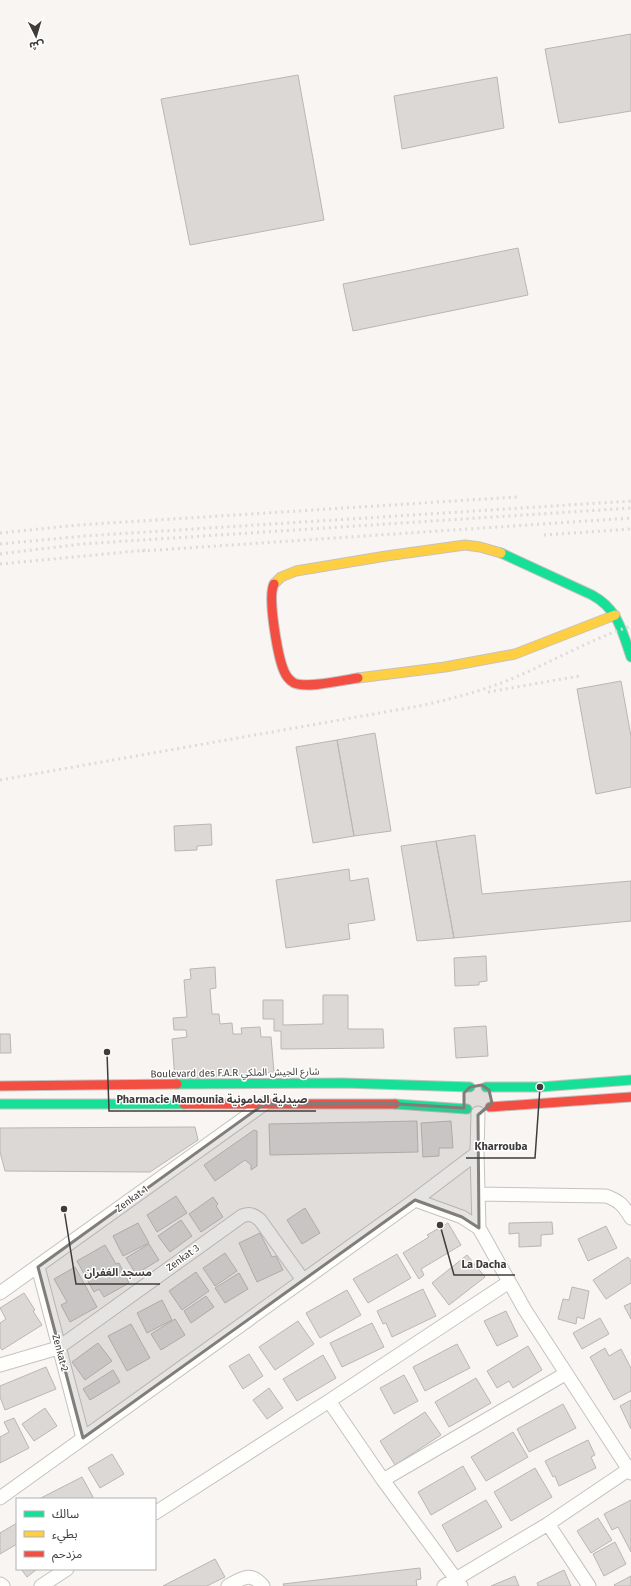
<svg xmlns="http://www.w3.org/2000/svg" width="631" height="1586" font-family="'Fira Sans','Noto Sans Arabic',sans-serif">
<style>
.building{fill:#dbd8d6;stroke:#b9b6b4}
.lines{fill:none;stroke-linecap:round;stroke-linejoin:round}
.street-casing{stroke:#c5c2c0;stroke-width:15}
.fast-casing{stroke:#c5c2c0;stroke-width:11}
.slow-casing{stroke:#c5c2c0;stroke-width:11}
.jam-casing{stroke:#c5c2c0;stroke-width:11}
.street{stroke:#fefefd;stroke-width:13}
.fast{stroke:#16e098;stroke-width:9}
.slow{stroke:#ffcf43;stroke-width:9}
.jam{stroke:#f24e42;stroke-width:9}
.rail{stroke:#dcdcda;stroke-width:3;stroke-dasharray:2 4;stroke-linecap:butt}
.marked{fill:#807d7b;fill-opacity:0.2;stroke:#807d7b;stroke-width:3;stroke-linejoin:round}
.labels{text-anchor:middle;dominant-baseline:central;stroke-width:3;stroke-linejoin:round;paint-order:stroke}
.street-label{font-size:10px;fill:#3f3c3b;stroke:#fff}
.leader{fill:none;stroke:#3f3c3b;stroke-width:1.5}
.callout-dot{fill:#3f3c3b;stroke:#fff;stroke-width:1.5}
.callout-label{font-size:11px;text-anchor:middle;font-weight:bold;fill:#3f3c3b;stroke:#fff;stroke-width:3;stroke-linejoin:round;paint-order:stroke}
</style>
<rect width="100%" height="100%" fill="#f8f5f2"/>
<!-- building -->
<path class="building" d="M631,34V111L559,123L545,49Z
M298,75L324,220L190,245L161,99Z
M497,77L504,128L402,149L394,96Z
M518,248L528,295L353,331L343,284Z
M621,681L631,736V787L596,794L577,689Z
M375,733L391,831L354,836L337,740Z
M337,740L354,836L313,843L296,747Z
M211,824L212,845L197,846V850L175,851L174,826Z
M475,835L482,894L631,881V921L454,938L436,841Z
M436,841L454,938L417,941L401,846Z
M349,869L350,881L368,878L375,920L348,924L350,939L286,948L276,880Z
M486,956L487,981L479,982V985L455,986L454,958Z
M215,967L216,988L210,989L212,1014H219L220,1024L232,1023L233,1034H242L241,1028L260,1027L261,1037H271L274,1072L175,1080L172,1039L187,1037L186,1030H174L173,1018L187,1017L184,980L191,979L190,969Z
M323,995H348V1029H383L384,1048L281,1049V1031H274V1019H263V1000H283V1025L323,1024Z
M486,1026L488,1056L456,1058L454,1028Z
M0,1034H10L11,1053H0Z
M417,1121L418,1152L270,1155L269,1124Z
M451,1121L453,1148H439V1156L423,1157L421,1123Z
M195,1127L198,1140L150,1172L5,1171L0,1152V1128Z
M254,1130L257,1131V1166L251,1170V1165L245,1160L215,1181L204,1165Z
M176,1196L187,1213L157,1232L147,1215Z
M213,1197L218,1204L216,1206L223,1217L201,1232L189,1214Z
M305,1208L320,1233L302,1244L287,1220Z
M181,1220L192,1236L170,1252L158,1236Z
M552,1222L553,1234L541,1235V1246L519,1247V1233L509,1234V1223Z
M138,1223L149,1243L123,1256L113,1236Z
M448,1223L461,1245L421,1269L424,1275L419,1279L403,1253L429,1237L427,1235Z
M606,1226L617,1248L588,1261L578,1239Z
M260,1233L272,1257L276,1256L283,1270L257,1282L239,1243Z
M149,1244L159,1260L136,1274L126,1258Z
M105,1245L116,1264L119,1263L129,1283L104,1297L99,1289L94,1292L77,1261Z
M225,1253L237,1271L215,1286L203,1268Z
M397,1254L411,1278L368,1303L353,1279Z
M467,1255L485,1277L449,1305L432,1283Z
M628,1257L631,1261V1283L606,1299L593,1280Z
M75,1267L97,1307L70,1322L61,1305L67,1302L54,1279Z
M196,1272L209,1291L182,1310L169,1291Z
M239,1273L248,1289L225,1303L215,1288Z
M572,1287L589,1291L584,1319L577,1317L576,1324L558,1319L563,1299L569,1300Z
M423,1289L436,1316L392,1337L386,1323L383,1324L377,1311Z
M347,1290L361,1315L320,1338L306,1313Z
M24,1293L35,1310L33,1311L42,1325L2,1350L0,1347V1323L6,1319L0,1308Z
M206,1296L214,1307L191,1323L184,1311Z
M162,1300L172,1320L147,1333L137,1313Z
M631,1303V1319L624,1306Z
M506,1311L518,1336L497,1346L484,1321Z
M600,1318L609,1334L582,1349L573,1333Z
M175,1319L185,1335L161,1350L151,1334Z
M298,1321L314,1344L275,1370L259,1347Z
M372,1323L384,1347L342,1367L330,1343Z
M131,1324L150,1358L127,1371L108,1336Z
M98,1343L112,1361L85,1380L72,1362Z
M457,1344L470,1368L425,1391L413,1367Z
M528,1346L542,1370L513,1388L509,1381L497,1388L487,1371Z
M605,1348L609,1356L621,1349L631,1368V1391L614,1400L590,1357Z
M249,1354L263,1376L243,1389L229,1366Z
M323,1355L336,1378L297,1401L283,1379Z
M46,1367L56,1389L5,1410L0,1397V1386Z
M113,1370L120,1382L90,1400L83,1389Z
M404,1375L418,1401L394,1414L380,1388Z
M476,1378L491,1403L449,1427L435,1402Z
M269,1388L283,1408L267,1419L253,1400Z
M631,1400V1429L620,1406Z
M563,1404L576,1428L529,1452L517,1429Z
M45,1408L57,1426L34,1441L22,1424Z
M425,1412L441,1435L395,1465L380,1441Z
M14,1418L29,1448L0,1463V1437L9,1432L4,1422Z
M513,1432L528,1457L486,1481L471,1457Z
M588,1440L595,1455L591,1457L596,1468L559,1486L555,1476L553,1477L545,1461Z
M112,1454L124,1474L100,1488L88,1468Z
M463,1466L476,1489L431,1515L418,1492Z
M535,1468L552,1497L511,1521L494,1492Z
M82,1477L93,1497L90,1499H39Z
M486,1500L502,1527L457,1552L442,1525Z
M631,1500V1552L618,1527L612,1530L604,1514Z
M598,1518L612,1540L591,1553L577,1531Z
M17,1523V1544L0,1554V1533Z
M615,1542L626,1564L604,1576L593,1554Z
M215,1559L225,1577L207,1586H163Z
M420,1568L421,1579L416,1580L417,1586H284L283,1584Z
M21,1569H37L27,1577Z
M564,1570L571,1586H538L537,1583Z
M515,1576L519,1586H491Z
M631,1576V1586H615L614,1585Z"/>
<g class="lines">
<!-- street casing -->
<g class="street-casing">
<path id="street" d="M478,1113L477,1153L479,1228L525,1310L631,1473
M478,1194L606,1196C620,1201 624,1206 631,1218
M415,1200L462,1217L479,1228
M38,1267L83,1438
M0,1293L264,1104
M0,1365L58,1348L242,1216C250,1213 254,1215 260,1220L303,1280
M329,1401L383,1480L461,1586
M383,1480L565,1374
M0,1498L415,1200L477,1153
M155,1513L329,1401L509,1282
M548,1524L589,1586
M0,1584L3,1586
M41,1586L67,1569
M228,1586C242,1578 251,1571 263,1586
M444,1586L548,1524L631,1468"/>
</g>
<!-- fast casing -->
<g class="fast-casing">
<path id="fast" d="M501,553L592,595C618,609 622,631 631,657
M177,1084L343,1083L470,1087
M486,1087H540L631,1080
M0,1104H184
M395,1104L467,1109"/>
</g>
<!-- slow casing -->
<g class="slow-casing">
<path id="slow" d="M274,584L281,577L296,571L386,556L465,545L480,547L501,553
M358,678L445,667L515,654L615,615"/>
</g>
<!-- jam casing -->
<g class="jam-casing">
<path id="jam" d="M274,584C267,597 278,657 284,671C286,676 289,680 294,683C307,689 343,680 358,678
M0,1086L177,1084
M184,1104H395
M490,1107L631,1097"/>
</g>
<!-- street -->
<use href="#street" class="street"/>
<!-- fast -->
<use href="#fast" class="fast"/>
<!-- slow -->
<use href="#slow" class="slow"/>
<!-- jam -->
<use href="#jam" class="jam"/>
<!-- rail -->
<path class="rail" d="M0,533L78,525L517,497
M544,535L631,529
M0,544L84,536L631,501
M142,551L631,518
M0,554L81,544L631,508
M0,564L147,550
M488,692L579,676
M0,780L419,706C447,700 474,693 501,683C545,666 586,641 631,626"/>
</g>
<!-- marked area -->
<path class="marked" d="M482,1085L489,1090L492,1103L478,1115L479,1228L462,1217L415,1200L83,1438L38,1267L264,1104L382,1103L464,1108V1093L470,1087Z"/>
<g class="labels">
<!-- street labels -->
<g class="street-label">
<text transform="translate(235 1073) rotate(-1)">Boulevard des F.A.R شارع الجيش الملكي</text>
<text transform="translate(132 1199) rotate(-36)">Zenkat 1</text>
<text transform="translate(183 1258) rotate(-36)">Zenkat 3</text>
<text transform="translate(60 1353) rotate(75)">Zenkat 2</text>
</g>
</g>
<!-- callouts -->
<path class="leader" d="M107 1052L109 1111H316M540 1087L535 1158H466M440 1225L454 1275H515M64 1209L76 1284H160"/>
<g class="callout-dot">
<circle cx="107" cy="1052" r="4"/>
<circle cx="540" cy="1087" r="4"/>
<circle cx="440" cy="1225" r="4"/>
<circle cx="64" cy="1209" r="4"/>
</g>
<g class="callout-label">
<text x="212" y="1103">Pharmacie Mamounia صيدلية المامونية</text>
<text x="501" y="1150">Kharrouba</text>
<text x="484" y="1268">La Dacha</text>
<text x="118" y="1276">مسجد الغفران</text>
</g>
<!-- legend -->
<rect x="16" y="1498" width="140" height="72" fill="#ffffff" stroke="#b2b1b1"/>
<rect x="24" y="1511" width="20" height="6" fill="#16e098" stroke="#b2b1b1"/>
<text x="52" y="1518" font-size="12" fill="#3f3c3b">سالك</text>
<rect x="24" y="1531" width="20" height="6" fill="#ffcf43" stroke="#b2b1b1"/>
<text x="52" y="1538" font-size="12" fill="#3f3c3b">بطيء</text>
<rect x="24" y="1551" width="20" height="6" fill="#f24e42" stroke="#b2b1b1"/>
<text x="52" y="1558" font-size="12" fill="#3f3c3b">مزدحم</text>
<!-- north arrow -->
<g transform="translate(36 36) rotate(175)" stroke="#ffffff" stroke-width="3" paint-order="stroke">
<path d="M0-3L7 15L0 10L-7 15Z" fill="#3f3c3b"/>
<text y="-6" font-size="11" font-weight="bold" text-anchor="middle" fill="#3f3c3b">ش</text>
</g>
</svg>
